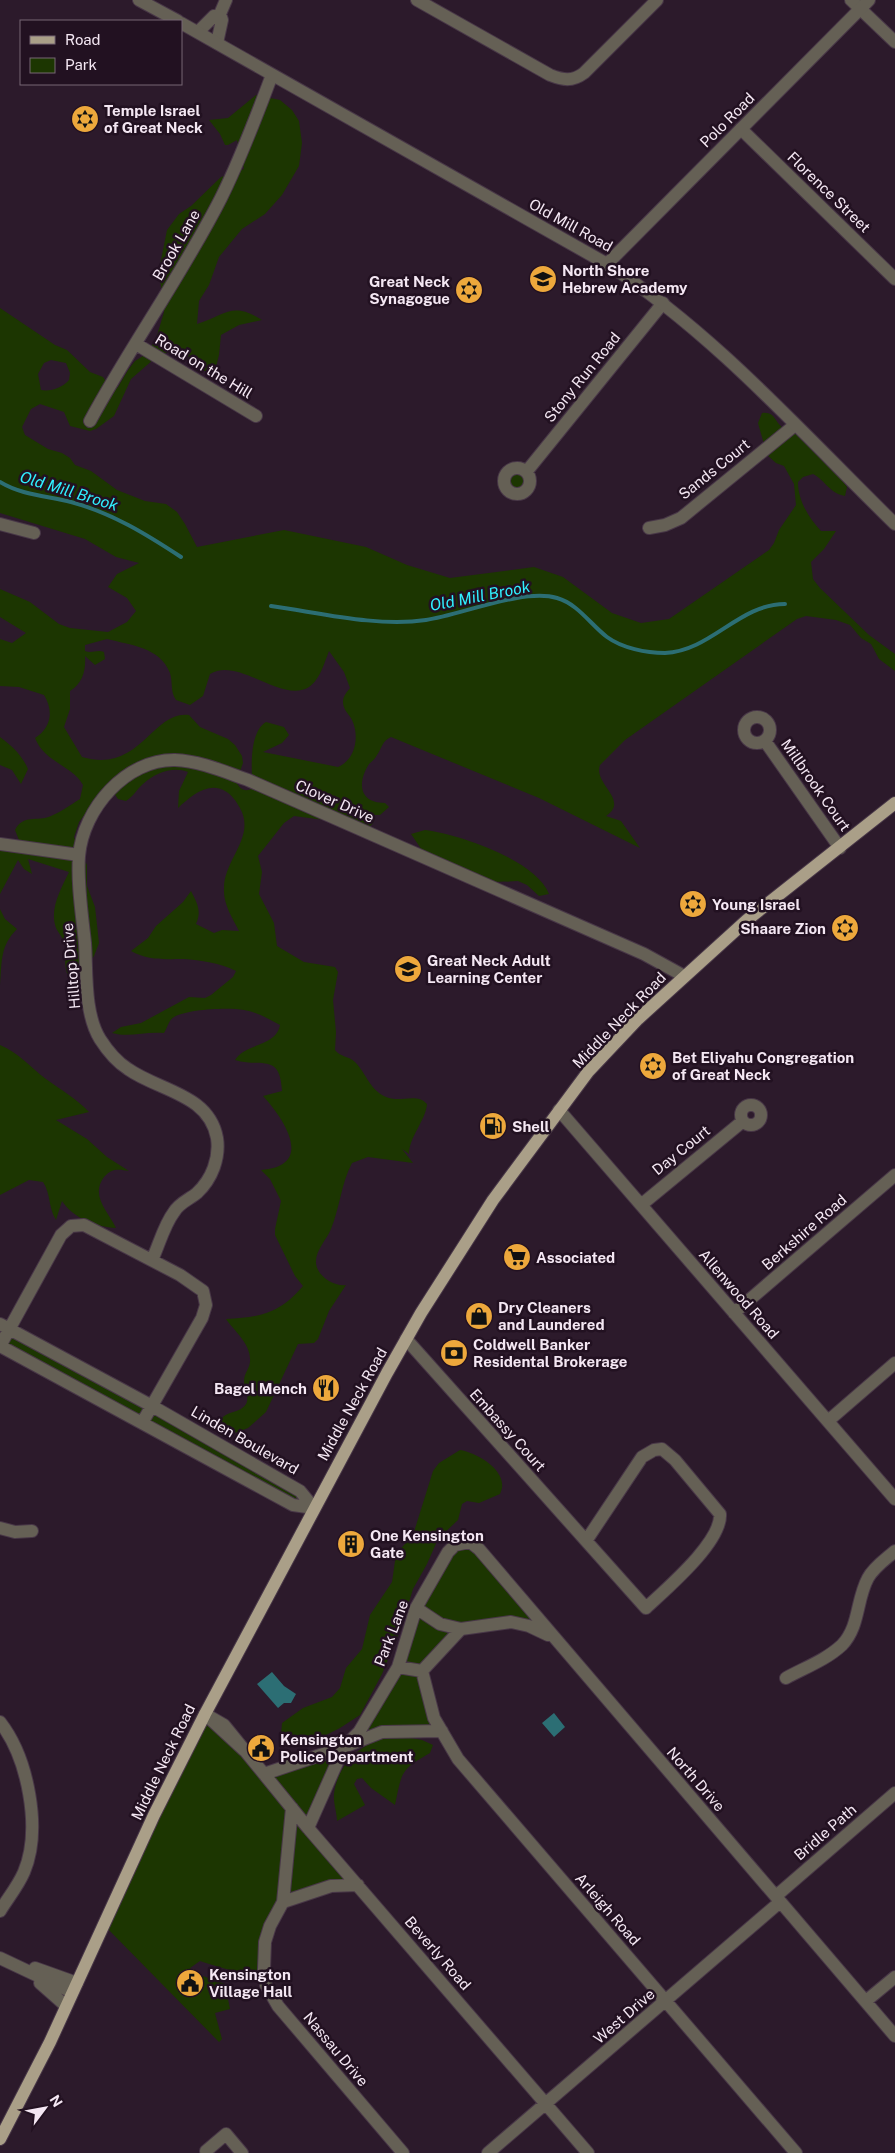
<svg xmlns="http://www.w3.org/2000/svg" width="895" height="2153" font-family="'Public Sans',sans-serif">
<style>
.green{fill:#1c3601;fill-rule:evenodd}
.water{fill:#2c6e74}
.lines{fill:none;stroke-linecap:round;stroke-linejoin:round}
.stream{stroke:#2c6e74;stroke-width:4}
.minor-casing{stroke:#483747;stroke-width:14}
.tertiary-casing{stroke:#483747;stroke-width:14}
.primary-casing{stroke:#483747;stroke-width:14}
.minor{stroke:#656055;stroke-width:12}
.tertiary{stroke:#656055;stroke-width:12}
.primary{stroke:#aa9f88;stroke-width:12}
.labels{text-anchor:middle;dominant-baseline:central;stroke-width:5;stroke-linejoin:round;paint-order:stroke}
.poi-label{font-size:15px;font-weight:bold;fill:#f4e7f3;stroke:#221121;text-anchor:start}
.street-label{font-size:15px;fill:#f4e7f3;stroke:#221121}
.water-label{font-size:16px;font-style:italic;fill:#30f0ff;stroke:#221121}
</style>
<rect width="100%" height="100%" fill="#2c1a2b"/>
<!-- green -->
<path class="green" d="M256,95L280,100L292,110L299,121L302,143L299,166L282,195L265,214L242,229L219,257L209,285L199,301L197,324C226,315 232,301 262,320L239,325L221,335L219,355L216,367L207,371H197L185,352L176,348L154,359L131,379L114,416L96,429L90,431L70,426L64,412L40,404L31,409L22,427L25,435L48,449L62,453L70,458L75,465L91,471L117,490L145,501L166,504L177,512L185,524L197,547L284,530L366,547L407,565L450,578L534,567L563,577L612,613L641,623L669,619L769,550L774,543L779,530L796,505L794,484L784,466L776,463L767,455L758,423L762,413C775,411 774,421 782,427C787,431 794,432 799,436C816,450 835,469 847,487L845,496C829,493 826,481 813,474L803,477L798,482C798,501 809,518 821,531H836L824,549L811,562L813,579L820,588L869,635L895,654V671L879,659L871,644L861,638L850,625L836,620L806,616L797,619L625,740L600,765C593,784 630,800 606,816L621,821L640,848L539,798L391,737C382,741 382,748 377,755C375,759 372,761 369,764C357,783 359,803 385,803L389,807L380,815H375C375,827 365,829 356,834L332,821L294,816L284,823L258,856L262,872L259,894L274,923L277,946L304,962L335,967L338,972L333,1000L336,1032L335,1050C340,1057 349,1056 355,1062C367,1074 370,1092 389,1098C402,1102 417,1093 427,1104C426,1120 409,1137 409,1154L402,1149L413,1163L368,1157L352,1163C341,1184 340,1207 331,1229C327,1239 316,1250 316,1261C315,1275 334,1287 346,1285L329,1311L318,1339L314,1343L298,1344L266,1412L248,1428L224,1437L218,1432C217,1408 239,1416 246,1404C250,1397 244,1388 244,1381C244,1373 251,1367 250,1359C250,1343 234,1331 226,1319C261,1317 279,1314 303,1286L295,1276L275,1235V1229L281,1201L270,1179L261,1170C315,1166 285,1120 263,1096L282,1091C280,1052 261,1068 235,1060C245,1043 276,1047 280,1025C269,1019 257,1012 244,1010C229,1007 187,1009 174,1017C168,1021 168,1027 164,1033C145,1031 130,1038 112,1033L121,1027L141,1023L189,997L205,998L211,995L233,977L236,971C221,963 200,960 184,959C163,959 150,961 131,951L148,938L156,926L183,902L191,891C197,903 202,911 196,924L214,933L222,930L239,931C232,917 223,904 224,888C224,859 256,837 240,808C236,801 232,795 225,791C208,781 190,797 178,808L179,791L188,772C173,766 155,773 143,784C136,790 134,796 126,801L118,799L114,793L101,794L79,822L74,837L87,865V886L95,907L99,943L94,956L82,973L70,979C63,968 66,959 65,945C64,939 59,934 56,928C49,909 61,889 69,872L28,859L32,874L24,869L18,860L0,894V849L13,853L23,850L15,830C23,814 37,822 51,816C61,812 70,805 80,799L83,785C72,765 45,763 35,738C51,728 54,711 44,695L19,687L0,686V639L12,643L26,633L0,617V589L30,602L59,624L70,628L108,632L127,622L136,611L127,598L108,587L117,574L139,563L116,557L85,539L0,513V308L55,345L67,350L90,372L103,377L107,383L109,394L118,387L128,370L135,361L146,354L156,339L164,312L159,270L167,230L179,214L191,206L221,177L244,169L237,140L228,145H225L220,134L209,120L228,118ZM51,360L66,363L70,373L69,380C63,387 51,392 41,390L38,374L44,363ZM107,639C130,645 160,647 170,673C173,683 170,691 176,700L190,705L203,696L210,674C238,656 282,704 309,687C320,680 325,661 329,651L344,672L350,688C347,692 343,696 343,702C343,710 349,714 352,720C360,737 355,760 338,767L263,752L282,743L289,735L284,727L266,722C249,732 251,770 253,788C245,793 240,789 236,782L243,763L242,756L235,745L228,739L200,727L189,715C152,710 141,774 82,757L64,727L70,709V691C83,683 86,670 85,656L95,665L105,659L104,652C97,649 92,654 85,651V645Z
M506 481a11 11 0 1 1 22 0a11 11 0 1 1-22 0Z
M0,737C12,746 22,755 28,769L21,784L12,770L0,765Z
M425,830C458,834 536,860 549,894L539,896L527,885L518,881L493,882L424,853L411,834Z
M0,909L5,919L17,929C0,946 2,961 0,985Z
M0,1045C19,1053 30,1067 46,1079C61,1090 77,1099 89,1112L56,1120L87,1139L107,1157L129,1171C118,1169 112,1168 104,1177C90,1196 108,1211 116,1228C96,1227 73,1218 62,1201L56,1220C48,1207 51,1194 43,1182L29,1180L0,1195Z
M0,1324L300,1491L315,1508L292,1505L0,1346Z
M460,1450C478,1453 511,1472 500,1494L479,1503L467,1501L462,1504L458,1520L438,1539L427,1564L413,1589L401,1628L382,1674L360,1715L340,1728L316,1740L296,1747L287,1744L281,1735L282,1723L303,1708L332,1697L340,1688L346,1668L362,1649L370,1615L392,1582L396,1554L413,1535L433,1471L439,1463Z
M466,1541L553,1637L529,1626L461,1629L422,1671L442,1731L382,1732L344,1747L308,1828L358,1885L331,1886L277,1911L264,1969C242,1976 222,1968 200,1961L190,1968L200,1975L225,1984L230,2009L215,2013L222,2039L219,2042L103,1924L205,1714L264,1774L344,1747L404,1649L448,1552Z
M400,1736L422,1740L433,1745L430,1753C400,1770 402,1772 395,1805L371,1788L362,1778L357,1779L354,1784L365,1805L337,1821C337,1813 333,1802 334,1794C338,1760 368,1737 400,1736Z"/>
<!-- water -->
<path class="water" d="M272,1672L284,1686L296,1694L291,1703H284L278,1708L257,1684Z
M554,1713L565,1727L554,1737L542,1723Z"/>
<g class="lines">
<!-- stream -->
<path class="stream" d="M0,482C21,495 47,496 71,502C112,513 146,534 181,557
M271,606C321,613 376,627 426,620C461,615 523,588 557,598C578,604 590,624 607,637C622,648 646,653 665,653C711,651 739,604 785,604"/>
<!-- minor casing -->
<g class="minor-casing">
<path id="minor" d="M417,0L550,75C563,80 572,82 584,73L657,0
M851,0L895,42
M198,32L214,16L220,14
M217,43L222,20L220,14L226,0
M741,129L895,279
M136,344L256,416
M90,421C131,345 182,275 221,198C241,158 256,117 272,75
M504 481a13 13 0 1 1 26 0a13 13 0 1 1-26 0Z
M527,471L663,303
M0,524L34,533
M649,528L665,525L681,518L795,425
M744 730a13 13 0 1 1 26 0a13 13 0 1 1-26 0Z
M765,741L840,848
M0,844L79,855
M741 1115a10 10 0 1 1 20 0a10 10 0 1 1-20 0Z
M559,1110L895,1499
M641,1205L743,1121
M152,1260C159,1245 164,1225 174,1212C179,1203 190,1199 197,1193C212,1179 220,1158 217,1138C209,1094 159,1091 128,1069C117,1062 107,1050 100,1039C84,1013 87,972 85,943C82,914 77,884 79,856C83,809 126,759 175,760C200,761 225,772 248,780L644,954L684,976
M734,1313L895,1175
M0,1324L152,1406L300,1491L314,1508
M406,1339C486,1429 566,1519 646,1608C666,1589 722,1542 720,1514L675,1460L662,1449L654,1450L642,1457L586,1541
M0,1346L61,1235L71,1226L84,1225L180,1275L203,1291L206,1305L202,1318L142,1423
M0,1346L293,1505L314,1508
M828,1421L895,1363
M0,1528L15,1532L32,1531
M416,1608L440,1624L461,1629L511,1622L529,1626L548,1635
M461,1629L422,1671L434,1718L458,1759L796,2153
M398,1667L422,1671
M786,1678C804,1668 826,1660 842,1645C860,1626 856,1600 868,1578C874,1567 886,1559 895,1551
M0,1722C28,1758 42,1829 24,1872C18,1886 8,1898 0,1911
M244,1750L205,1714L224,1725L308,1828L588,2153
M264,1774L344,1747L382,1732L442,1731
M292,1808L283,1902L270,1926L265,1942L264,1969L266,1985L278,2006L403,2153
M308,1828L344,1747L359,1732L398,1667L416,1608L448,1552L455,1545L470,1542L479,1549L895,2036
M776,1896L895,1793
M283,1902L331,1886L358,1885
M866,2001L895,1977
M208,2153L206,2151L226,2134L242,2153
M488,2153L780,1902"/>
</g>
<!-- tertiary casing -->
<g class="tertiary-casing">
<path id="tertiary" d="M139,0L178,21
M181,23L607,264C715,334 803,434 895,524
M607,264L869,0
M0,1958L72,1992
M35,1968L77,1983
M40,1983L66,2006"/>
</g>
<!-- primary casing -->
<g class="primary-casing">
<path id="primary" d="M0,2139L50,2042L154,1815L205,1714L387,1373L421,1313L493,1200L588,1072L638,1019L747,920L895,803"/>
</g>
<!-- minor -->
<use href="#minor" class="minor"/>
<!-- tertiary -->
<use href="#tertiary" class="tertiary"/>
<!-- primary -->
<use href="#primary" class="primary"/>
</g>
<!-- icons -->
<defs>
<g id="synagogue-disc" transform="scale(1.4375)"><circle r="9.5" fill="#eda83c" stroke="#221121"/><path d="M0-6.5L5.6 3.2H-5.6ZM0 6.5L5.6-3.2H-5.6Z" fill="#111"/></g>
<g id="school-disc" transform="scale(1.4375)"><circle r="9.5" fill="#eda83c" stroke="#221121"/><path d="M0-5L7-2L0 1L-7-2ZM-4 1L0 2.5L4 1V4Q0 6-4 4Z" fill="#111"/></g>
<g id="fuel-disc" transform="scale(1.4375)"><circle r="9.5" fill="#eda83c" stroke="#221121"/><path d="M-5.5-6h7V0h2V4h1.3V-2.5L3-4.5l.8-.8L6-3V5H2.5V1h-1V6h-7ZM-4.2-4.7v3.2H.2V-4.7Z" fill="#111"/></g>
<g id="supermarket-disc" transform="scale(1.4375)"><circle r="9.5" fill="#eda83c" stroke="#221121"/><path d="M-6-5.5h2.5l.6 2H6L4.5 2H-2.5L-4.4-4H-6ZM-1.5 3.2a1.3 1.3 0 1 0 .1 0ZM3 3.2a1.3 1.3 0 1 0 .1 0Z" fill="#111"/></g>
<g id="shop-disc" transform="scale(1.4375)"><circle r="9.5" fill="#eda83c" stroke="#221121"/><path d="M-5-2.5h2.3a2.7 3.5 0 0 1 5.4 0H5L5.5 6h-11ZM-1.5-2.5h3a1.5 2.3 0 0 0-3 0Z" fill="#111"/></g>
<g id="bank-disc" transform="scale(1.4375)"><circle r="9.5" fill="#eda83c" stroke="#221121"/><path d="M-6-4H6V4H-6ZM0-2.3a2.3 2.3 0 1 0 0 4.6a2.3 2.3 0 1 0 0-4.6Z" fill="#111"/></g>
<g id="restaurant-disc" transform="scale(1.4375)"><circle r="9.5" fill="#eda83c" stroke="#221121"/><path d="M-5-6h1v4h1v-4h1v4h1v-4h1v5L-1.5 .5V6h-2V.5L-5-1ZM5-6V6H3V1.5H1.5Q1.5-4 5-6Z" fill="#111"/></g>
<g id="building-disc" transform="scale(1.4375)"><circle r="9.5" fill="#eda83c" stroke="#221121"/><path d="M-4-6H4V6H1V3H-1V6H-4ZM-2.5-4.3h1.7v1.8h-1.7ZM.8-4.3h1.7v1.8H.8ZM-2.5-1h1.7V.8h-1.7ZM.8-1h1.7V.8H.8Z" fill="#111"/></g>
<g id="civic-disc" transform="scale(1.4375)"><circle r="9.5" fill="#eda83c" stroke="#221121"/><path d="M-.6-6.5H3V-4.5H.6V-3L4-1V1h2V6H-6V1h2V-1L-.6-3ZM-1.2 2.5V6h2.4V2.5Z" fill="#111"/></g>
</defs>
<g fill-rule="evenodd">
<use href="#synagogue-disc" x="85" y="119"/>
<use href="#school-disc" x="543" y="279"/>
<use href="#synagogue-disc" x="469" y="290"/>
<use href="#synagogue-disc" x="693" y="904"/>
<use href="#synagogue-disc" x="845" y="928"/>
<use href="#school-disc" x="408" y="969"/>
<use href="#synagogue-disc" x="653" y="1066"/>
<use href="#fuel-disc" x="493" y="1126"/>
<use href="#supermarket-disc" x="517" y="1257"/>
<use href="#shop-disc" x="479" y="1316"/>
<use href="#bank-disc" x="454" y="1353"/>
<use href="#restaurant-disc" x="326" y="1388"/>
<use href="#building-disc" x="351" y="1544"/>
<use href="#civic-disc" x="261" y="1748"/>
<use href="#civic-disc" x="190" y="1983"/>
</g>
<g class="labels">
<!-- poi labels -->
<g class="poi-label">
<text x="104" y="110">Temple Israel<tspan x="104" dy="17">of Great Neck</tspan></text>
<text x="562" y="270">North Shore<tspan x="562" dy="17">Hebrew Academy</tspan></text>
<text x="450" y="281" text-anchor="end">Great Neck<tspan x="450" dy="17">Synagogue</tspan></text>
<text x="712" y="904">Young Israel</text>
<text x="826" y="928" text-anchor="end">Shaare Zion</text>
<text x="427" y="960">Great Neck Adult<tspan x="427" dy="17">Learning Center</tspan></text>
<text x="672" y="1057">Bet Eliyahu Congregation<tspan x="672" dy="17">of Great Neck</tspan></text>
<text x="512" y="1126">Shell</text>
<text x="536" y="1257">Associated</text>
<text x="498" y="1307">Dry Cleaners<tspan x="498" dy="17">and Laundered</tspan></text>
<text x="473" y="1344">Coldwell Banker<tspan x="473" dy="17">Residental Brokerage</tspan></text>
<text x="307" y="1388" text-anchor="end">Bagel Mench</text>
<text x="370" y="1535">One Kensington<tspan x="370" dy="17">Gate</tspan></text>
<text x="280" y="1739">Kensington<tspan x="280" dy="17">Police Department</tspan></text>
<text x="209" y="1974">Kensington<tspan x="209" dy="17">Village Hall</tspan></text>
</g>
<!-- street labels -->
<g class="street-label">
<text transform="translate(727 120) rotate(-45)">Polo Road</text>
<text transform="translate(829 192) rotate(44)">Florence Street</text>
<text transform="translate(571 225) rotate(29)">Old Mill Road</text>
<text transform="translate(176 245) rotate(-60)">Brook Lane</text>
<text transform="translate(204 366) rotate(31)">Road on the Hill</text>
<text transform="translate(582 377) rotate(-51)">Stony Run Road</text>
<text transform="translate(714 469) rotate(-39)">Sands Court</text>
<text transform="translate(816 785) rotate(55)">Millbrook Court</text>
<text transform="translate(335 801) rotate(24)">Clover Drive</text>
<text transform="translate(71 966) rotate(-95)">Hilltop Drive</text>
<text transform="translate(619 1020) rotate(-46)">Middle Neck Road</text>
<text transform="translate(681 1150) rotate(-39)">Day Court</text>
<text transform="translate(804 1232) rotate(-41)">Berkshire Road</text>
<text transform="translate(739 1294) rotate(49)">Allenwood Road</text>
<text transform="translate(352 1404) rotate(-61)">Middle Neck Road</text>
<text transform="translate(508 1430) rotate(48)">Embassy Court</text>
<text transform="translate(245 1440) rotate(30)">Linden Boulevard</text>
<text transform="translate(391 1633) rotate(-69)">Park Lane</text>
<text transform="translate(163 1762) rotate(-64)">Middle Neck Road</text>
<text transform="translate(696 1779) rotate(49)">North Drive</text>
<text transform="translate(825 1832) rotate(-41)">Bridle Path</text>
<text transform="translate(608 1909) rotate(49)">Arleigh Road</text>
<text transform="translate(438 1953) rotate(49)">Beverly Road</text>
<text transform="translate(624 2016) rotate(-41)">West Drive</text>
<text transform="translate(336 2049) rotate(50)">Nassau Drive</text>
</g>
<!-- water labels -->
<g class="water-label">
<text transform="translate(69 491) rotate(17)">Old Mill Brook</text>
<text transform="translate(480 596) rotate(-11)">Old Mill Brook</text>
</g>
</g>
<!-- legend -->
<rect x="20" y="20" width="162" height="65" fill="#221121" stroke="#766775"/>
<rect x="30" y="36" width="25" height="8" fill="#aa9f88" stroke="#766775"/>
<text x="65" y="45" font-size="15" fill="#f4e7f3">Road</text>
<rect x="30" y="58" width="25" height="15" fill="#1c3601" stroke="#766775"/>
<text x="65" y="70" font-size="15" fill="#f4e7f3">Park</text>
<!-- north arrow -->
<g transform="translate(45 2108) rotate(58)" stroke="#221121" stroke-width="4" paint-order="stroke">
<path d="M0-4L9 19L0 12L-9 19Z" fill="#f4e7f3"/>
<text y="-8" font-size="14" font-weight="bold" text-anchor="middle" fill="#f4e7f3">N</text>
</g>
</svg>
